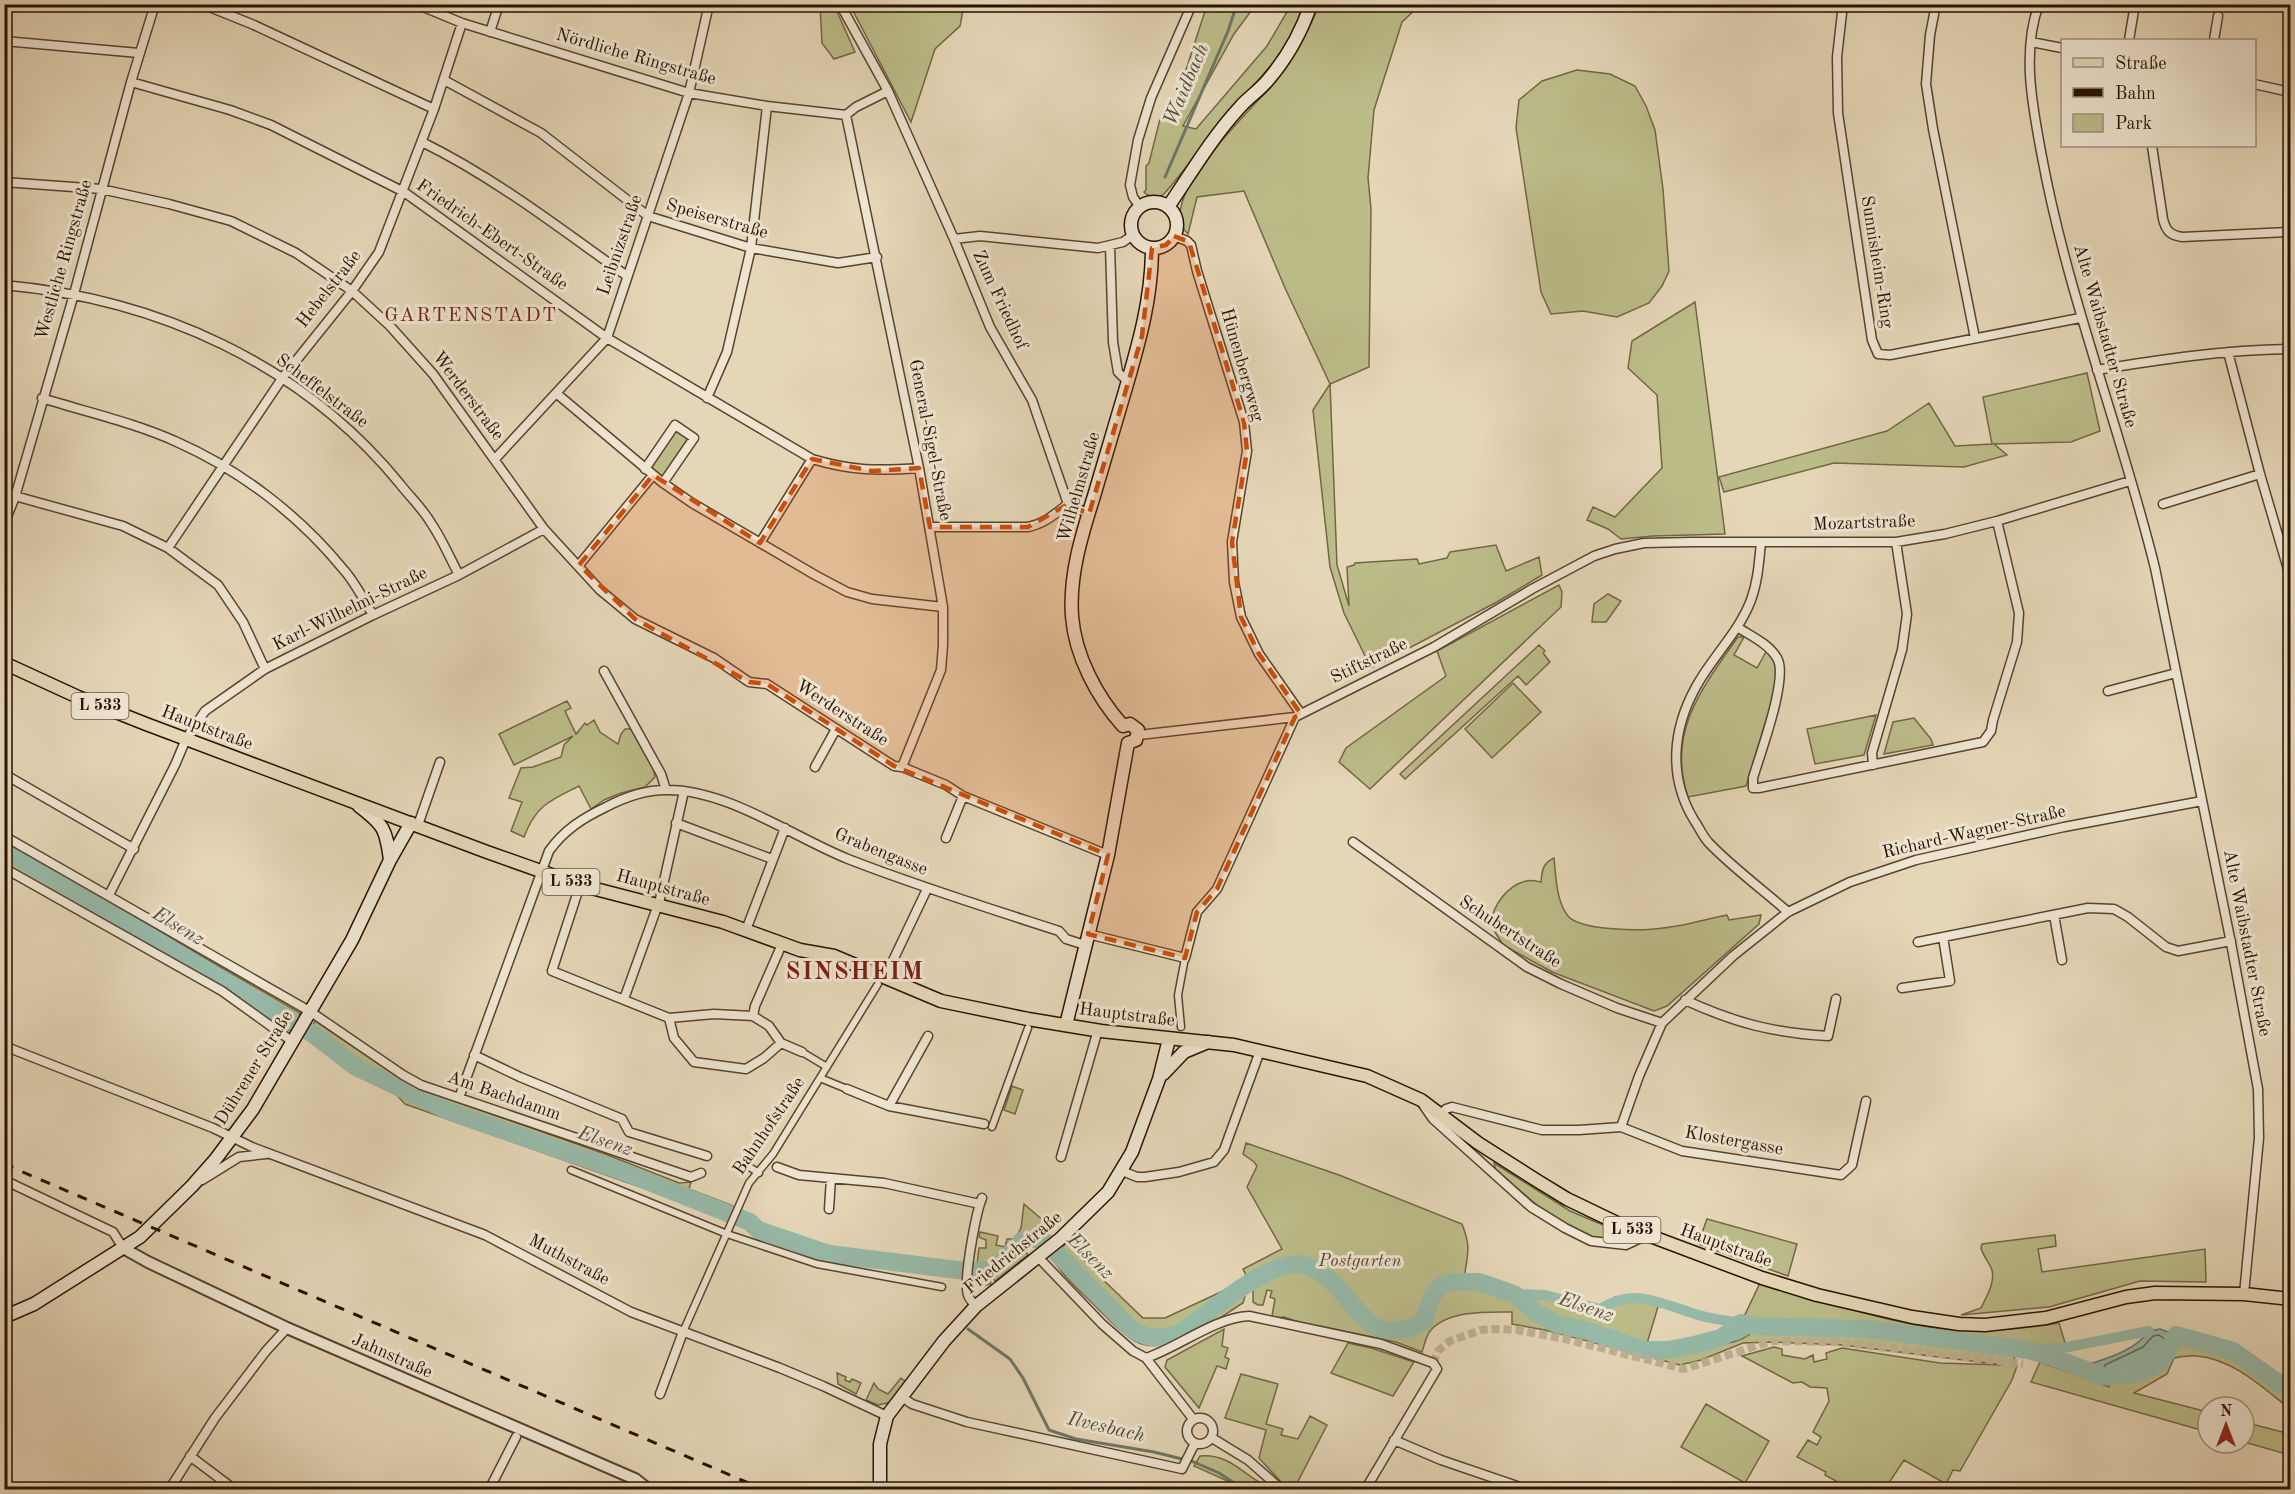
<svg xmlns="http://www.w3.org/2000/svg" width="2295" height="1494" font-family="'Old Standard TT',serif">
<style>
.green{fill:#bcbc89;stroke:#726744;stroke-width:1.5}
.water{fill:#97baa9;stroke:#6b7765;stroke-width:1.5}
.lines{fill:none;stroke-linecap:round;stroke-linejoin:round}
.shore{stroke:#606654;stroke-width:1.5}
.stream{stroke:#6b7765;stroke-width:3}
.canal{stroke:#97baa9;stroke-width:10}
.river{stroke:#97baa9;stroke-width:18}
.minor-tunnel{stroke:#bfaf92;stroke-width:8;stroke-dasharray:8 4;stroke-linecap:butt}
.pedestrian-casing{stroke:#58432e;stroke-width:9}
.minor-casing{stroke:#58432e;stroke-width:11}
.tertiary-casing{stroke:#58432e;stroke-width:14}
.secondary-casing{stroke:#291200;stroke-width:15}
.primary-casing{stroke:#291200;stroke-width:15}
.pedestrian{stroke:#eee4d0;stroke-width:6}
.minor{stroke:#eee4d0;stroke-width:8}
.tertiary{stroke:#eee4d0;stroke-width:10}
.secondary{stroke:#eee4d0;stroke-width:12}
.primary{stroke:#e5d6b7;stroke-width:12}
.rail{stroke:#291200;stroke-width:3;stroke-dasharray:10 10;stroke-linecap:butt}
.marked{fill:#cb4e0a;fill-opacity:0.2;stroke:#cb4e0a;stroke-width:4.5;stroke-dasharray:12 8;stroke-linejoin:round}
.labels{text-anchor:middle;dominant-baseline:central;stroke-width:6;stroke-linejoin:round;paint-order:stroke}
.shield{fill:#eee4d0;stroke:#64513e;stroke-width:1.5}
.shield-label{font-size:16px;font-weight:bold;fill:#291200}
.street-label{font-size:18px;fill:#291200;stroke:#eee4d0}
.park-label{font-size:18px;font-style:italic;fill:#554529;stroke:#eee4d0}
.water-label{font-size:20px;font-style:italic;fill:#504d3b;stroke:#eee4d0}
.neighbourhood-label{font-size:20px;letter-spacing:1.5px;fill:#7a1f14;stroke:#eee4d0}
.district-label{font-size:24px;font-weight:bold;letter-spacing:1.5px;fill:#7a1f14;stroke:#eee4d0}
</style>
<rect width="100%" height="100%" fill="#e5d6b7"/>
<filter id="stains"><feTurbulence type="fractalNoise" baseFrequency=".00333" numOctaves="4"/><feColorMatrix values="0 0 0 0 .2 0 0 0 0 .09 0 0 0 0 .02 0 0 0 .5 -.17"/></filter>
<radialGradient id="worn" r=".72"><stop offset=".6" stop-color="#630" stop-opacity="0"/><stop offset="1" stop-color="#630" stop-opacity=".3"/></radialGradient>
<!-- green -->
<path class="green" d="M820,5H834L855,52L834,59L822,43Z
M850,5H964L960,26L935,49L911,122Z
M1207,5H1259L1254,7L1234,34L1183,126L1196,129L1267,46L1291,5H1304C1285,61 1253,82 1218,125C1200,148 1183,173 1163,195C1156,197 1150,198 1144,192L1146,190V166L1149,163L1160,119L1171,116Z
M1319,5H1420L1402,22L1374,110L1368,178L1371,209L1369,367L1330,384L1337,565L1349,606L1347,567L1354,565L1355,563L1417,559L1419,564L1447,558L1450,552L1496,545L1506,571L1539,557L1542,575L1497,602L1371,668L1344,613L1330,567L1313,410L1330,384L1285,288L1244,191L1197,197L1188,234C1150,199 1259,104 1279,77C1295,54 1309,31 1319,5Z
M1577,70L1610,74L1635,86L1646,106L1655,130L1663,189L1669,271L1662,286L1649,303L1617,317L1583,311L1551,314L1541,292L1516,128L1519,100L1542,81Z
M1695,302L1725,534L1653,536L1621,539L1608,529L1587,520L1593,507L1615,517L1662,468L1657,395L1628,368L1632,341Z
M2087,373L2100,431L2071,442L1994,444L2007,455L1964,467L1834,463L1724,492L1719,477L1887,431L1929,403L1955,446L1992,444L1983,397Z
M676,430L688,439L662,477L651,468Z
M1559,585L1562,592L1561,607L1370,789L1339,762L1346,748L1446,676L1437,651Z
M1608,594L1621,601L1606,622H1592L1594,604Z
M1738,637H1744L1734,655L1757,668L1767,650L1775,660L1777,684L1746,786L1688,797C1666,733 1702,688 1738,637Z
M1539,645L1545,651L1543,653L1550,662L1526,685L1518,676L1405,779L1400,774Z
M1513,683L1541,712L1492,758L1465,729Z
M567,701L571,708L565,711L576,734L585,723L587,725L594,720L600,732L618,744L621,734L625,729H631L653,766L655,777L645,787L621,793L604,800L591,809L579,786C551,800 536,805 524,837L511,831L522,802L509,798L521,768L533,767L561,757L564,745L573,736L514,765L499,734Z
M1876,715L1864,755L1815,764L1807,729Z
M1914,718L1931,739L1933,745L1884,754L1893,722Z
M5,843L300,1013L290,1031L159,954L98,926L5,872Z
M1554,858C1556,876 1556,901 1568,916C1580,931 1644,931 1663,928C1684,926 1706,919 1727,915L1729,920L1761,915L1759,924L1667,1006L1654,1011L1552,972L1503,945L1490,924C1494,905 1506,886 1526,881C1530,880 1537,881 1541,882C1542,870 1543,863 1554,858Z
M315,1021L395,1075L429,1092L605,1154L679,1183L691,1182L689,1189L733,1206L727,1219L680,1201L405,1104L390,1088L306,1039Z
M1012,1086L1023,1090L1015,1114L1004,1110Z
M1246,1143L1339,1175L1462,1224C1472,1249 1467,1255 1464,1279H1486L1511,1292H1544L1604,1307L1615,1297L1637,1295L1660,1300L1645,1350C1669,1350 1743,1346 1757,1326L1741,1323L1761,1281C1820,1299 1881,1322 1944,1329C1982,1333 2022,1329 2059,1323L2066,1346L2010,1345L2017,1366L2012,1380L1960,1471L1953,1470L1946,1484L1904,1460L1885,1489H1850L1825,1475L1826,1472L1797,1457L1808,1440L1817,1445L1821,1437L1813,1432L1829,1401L1827,1388L1810,1387L1802,1382L1793,1383L1742,1356L1774,1347L1782,1349V1355L1805,1359L1813,1355L1814,1362L1827,1359L1826,1353L1842,1348L1940,1363L2003,1365L1843,1345L1775,1342L1743,1343L1701,1360L1680,1365L1545,1330L1512,1324V1312C1487,1312 1449,1310 1431,1330C1426,1335 1424,1346 1422,1352L1396,1342L1320,1326H1311L1284,1317L1274,1318L1272,1316L1275,1299L1270,1297L1272,1291L1267,1290L1263,1305H1258L1253,1302V1289L1243,1269L1282,1249L1247,1187L1257,1166L1254,1162L1243,1154Z
M1494,1163L1570,1211L1634,1238L1626,1243L1590,1238L1543,1210L1496,1171Z
M1024,1204L1053,1229L1044,1235L1027,1232C1011,1242 998,1268 977,1265L979,1248H986V1240L979,1237L980,1232L998,1236L996,1245L1005,1247L1007,1239H1015L1021,1228Z
M1707,1219L1797,1244L1788,1276L1698,1244Z
M2055,1235L2056,1246L2038,1249L2042,1272L2205,1249L2206,1282L2140,1281L2049,1307L1961,1315L1981,1308C1987,1296 1995,1283 1992,1270C1989,1262 1983,1256 1981,1248L1982,1244Z
M1033,1242L1035,1244L1027,1248L1026,1252L1028,1255L995,1281L992,1277L990,1279L991,1284L977,1287L976,1277L1003,1268L1021,1247Z
M1068,1242L1094,1271L1143,1318H1165L1238,1284L1245,1296L1243,1303C1215,1320 1167,1359 1135,1341C1122,1334 1111,1321 1100,1311C1083,1293 1063,1278 1051,1256Z
M1224,1329L1222,1346L1228,1348L1225,1357L1229,1359L1226,1369L1217,1366L1199,1408L1165,1367L1167,1360Z
M2177,1334C2226,1341 2252,1354 2290,1384V1409C2263,1388 2233,1359 2197,1356C2190,1355 2181,1357 2174,1358L2167,1374L2134,1393L2208,1412V1432L2031,1382L2040,1362L2109,1387V1377C2148,1373 2156,1369 2177,1334Z
M1348,1343L1371,1348L1414,1362L1393,1396L1331,1373Z
M837,1373L846,1377L845,1380L850,1382L852,1379L861,1383L856,1394L838,1384Z
M1241,1374L1278,1384L1266,1424L1283,1429L1281,1435L1298,1439L1310,1416L1327,1425L1294,1489L1284,1485L1259,1458L1266,1430L1225,1418Z
M901,1378L906,1382L892,1402L878,1405L866,1400L874,1383L878,1389L888,1394Z
M1706,1404L1769,1441L1745,1483L1681,1447Z
M2244,1422L2290,1434V1455L2244,1442Z
M1200,1456C1233,1453 1246,1480 1273,1489H1237L1232,1483L1194,1466Z"/>
<!-- water -->
<path class="water" d="M1741,1323L1756,1326C1746,1347 1713,1344 1694,1345L1721,1338Z
M2160,1329L2176,1335L2163,1358L2140,1373L2101,1376L2078,1368C2103,1359 2133,1353 2149,1331Z"/>
<g class="lines">
<!-- shore -->
<path class="shore" d="M2159,1335L2166,1340C2153,1366 2135,1368 2108,1371L2104,1369L2105,1365L2143,1347L2153,1336Z"/>
<!-- stream -->
<path class="stream" d="M1165,177L1228,31L1237,4
M927,1266L929,1274
M968,1329L1010,1359L1023,1378L1049,1430L1076,1439L1154,1452L1194,1462L1219,1473L1245,1490"/>
<!-- canal -->
<path class="canal" d="M1514,1294L1545,1295L1600,1309C1635,1287 1659,1303 1695,1314C1709,1319 1726,1320 1741,1323
M2028,1350L2068,1347L2149,1331"/>
<!-- river -->
<path class="river" d="M4,849L313,1034L356,1067L450,1112L624,1172L750,1222L758,1230L829,1254L957,1270L986,1271L998,1266L1024,1239H1040L1047,1243L1128,1326C1145,1340 1160,1340 1180,1333C1208,1314 1264,1263 1298,1264C1326,1265 1350,1304 1368,1322C1382,1335 1410,1332 1424,1321L1431,1298L1440,1286L1451,1282H1479L1514,1294L1537,1313L1556,1324L1589,1331L1644,1350H1668L1694,1345L1721,1338L1741,1323L1756,1326L1868,1329L2028,1350L2052,1357L2101,1376C2122,1377 2149,1375 2164,1357C2169,1351 2172,1342 2176,1335L2233,1351L2290,1391"/>
<!-- minor-tunnel -->
<path class="minor-tunnel" d="M1433,1363L1439,1350L1450,1341L1481,1330L1497,1329L1517,1330L1565,1339L1684,1369L1772,1341L1836,1342L2023,1364"/>
<!-- pedestrian casing -->
<g class="pedestrian-casing">
<path id="pedestrian" d="M1181,1027L1178,995L1185,958
M802,1052L827,1067
M820,1078L847,1089
M992,1127L1028,1028
M751,1168L759,1173
M571,1170L727,1234L817,1264L942,1287
M683,1332L749,1183L773,1154L878,984"/>
</g>
<!-- minor casing -->
<g class="minor-casing">
<path id="minor" d="M202,4L254,25L434,109
M416,4L462,23L689,93L767,106L846,115
M840,4L888,91L954,239L990,327L1032,400L1068,504L1089,514
M1843,4L1837,57L1838,113L1872,340L1878,354L1890,355L2080,318
M1936,4L1930,35L1926,84L1933,129L1975,338
M2039,4C2021,52 2033,109 2042,157C2068,297 2121,430 2155,568L2231,943L2258,1089L2259,1138L2244,1294
M490,32L499,4
M2129,40L2135,4
M2214,40L2218,16
M4,41L139,53
M2031,42L2062,48
M444,80L541,133L648,216L751,248L838,263L877,257
M131,82L230,110L271,125L404,192L607,338L812,459C852,471 878,471 919,468
M2254,84L2290,92
M846,115L919,468L943,607V645L941,670L902,767
M846,115L856,107L888,91
M422,142C497,179 559,228 627,276
M2152,146L2163,219C2166,231 2170,235 2182,237L2290,232
M4,182L101,189L169,204L231,221L296,253L352,291L390,326L433,374L544,529L600,590L635,619L714,658L749,682L767,684L894,766L902,767L946,785L963,796L1108,855
M1140,207L1133,197L1130,185L1138,140L1151,98L1192,4
M1174,236L1187,241L1191,245L1197,271L1244,422L1247,451L1232,542L1234,582L1241,617L1259,654L1301,714
M954,239L980,236L1098,248L1123,242L1133,235
M1110,246L1113,342L1118,372L1128,382
M4,285C158,299 301,363 400,484C410,497 423,509 431,523C442,539 450,558 459,575
M2228,352L2260,474L2290,576
M2097,370C2162,359 2225,350 2290,349
M556,393L663,483L692,503L815,575L847,592L872,599L943,607
M42,398C86,412 136,423 177,442C240,470 299,515 343,569C355,582 363,599 373,615
M707,398L727,352L751,248L767,106
M495,459L607,338L689,93L709,4
M645,469L675,425L694,438L663,483
M4,493L123,526L168,548L218,585L243,622L265,669
M2163,504L2260,474
M4,524L15,497L74,294L131,82L155,4
M930,527H1028C1044,524 1055,514 1068,504
M1761,542C1759,562 1758,581 1751,600C1739,632 1713,656 1697,685C1672,729 1668,777 1694,820C1699,827 1703,837 1709,843C1733,868 1762,889 1788,912
M760,543L812,459
M168,548L283,377L352,291L379,252L434,109L462,23
M579,565L653,475
M1737,627C1751,636 1769,644 1777,658C1789,677 1760,754 1753,778V788H1759L1983,742L1991,731L1993,720L2017,642L2019,613L1997,521
M604,671L661,774L666,790
M2108,691L2176,673
M1139,735L1295,717L1434,647L1532,589L1594,556L1615,549L1644,543L1692,542H1896L1945,534L1997,521L2130,481
M1873,765L1872,753L1902,650L1907,614L1896,542
M815,767L836,729
M4,774L134,849
M676,823L772,859
M418,825L440,762
M4,836L311,1012L403,1075L421,1085L691,1177L701,1173
M946,838L963,796
M1353,842L1527,967L1561,984L1617,1008L1662,1023
M4,868L222,991L293,1042
M580,885L552,971L669,1018L714,1014L753,1016L769,1026L781,1043L802,1052
M109,895L175,765L186,739L205,711L265,669L373,615L459,575L544,529
M2054,915L2062,960
M746,930L785,828
M1088,934L1185,958L1197,912L1217,889L1295,717
M1918,942L2088,908L2114,909L2128,917L2166,947L2178,951L2231,941
M887,973L927,889
M1902,988L1950,981L1943,937
M624,999L660,899L684,791
M1685,1000C1735,1023 1774,1033 1828,1036L1836,999
M753,1016L755,1006L782,944
M669,1018L674,1038L694,1062L746,1069L764,1058L781,1043
M4,1046L213,1128L252,1147L485,1235L631,1312L780,1368L823,1386L887,1416
M474,1055L520,1077L622,1119L629,1132L707,1156
M847,1089L889,1106L984,1124
M459,1098L549,851C564,830 583,818 606,807C625,797 644,790 666,790C727,789 793,837 848,859C917,886 988,908 1059,931L1066,939L1085,945
M889,1106L928,1036
M1424,1106L1433,1119L1531,1207L1565,1228L1591,1241L1626,1245L1645,1236
M1441,1114L1446,1109L1452,1107L1542,1130H1579L1621,1127L1682,1151L1841,1175L1852,1165L1866,1101
M1621,1127L1639,1076L1662,1023L1733,956L1788,912L1850,882L1916,860L2064,827L2202,801
M1061,1157L1098,1030
M777,1167L799,1175L884,1183L980,1204
M1122,1171L1137,1177H1145L1179,1172L1214,1162L1224,1150L1260,1051
M4,1180L113,1232L123,1248
M202,1180L239,1157L266,1154
M829,1209L831,1178
M1038,1257L1102,1324L1133,1351L1146,1358L1193,1419
M976,1306C973,1303 969,1299 968,1295C963,1280 976,1213 982,1198
M1146,1358C1179,1347 1214,1318 1249,1316L1381,1344L1433,1363L1437,1369L1365,1490
M660,1394L683,1332
M902,1397L912,1404L967,1422L1182,1469L1195,1443
M1187 1431a13 13 0 1 1 26 0a13 13 0 1 1-26 0Z
M1212,1438L1248,1460L1282,1490
M1394,1440L1441,1460L1529,1490
M190,1456L235,1490
M169,1490L215,1418L266,1351L287,1328
M489,1490L516,1437"/>
</g>
<!-- tertiary casing -->
<g class="tertiary-casing">
<path id="tertiary" d="M123,1248L148,1262L287,1328L635,1479L649,1490"/>
</g>
<!-- secondary casing -->
<g class="secondary-casing">
<path id="secondary" d="M1131 225a23 23 0 1 1 46 0a23 23 0 1 1-46 0Z
M1168,207C1191,173 1213,136 1241,106C1249,97 1260,90 1268,80C1287,58 1301,33 1311,4
M1123,726C1097,697 1075,656 1072,616C1069,575 1082,534 1094,496C1104,461 1115,426 1125,391C1139,343 1152,298 1152,248
M1123,726L1130,724L1138,730L1136,740L1128,743
M359,806C384,825 386,829 390,860
M1066,1025L1108,855L1128,743
M1163,1074L1184,1052L1208,1042
M4,1317L34,1304L140,1237L192,1186L215,1160L253,1109L352,940L390,860L411,823
M880,1490V1444L887,1416L944,1341L976,1306L1060,1239L1108,1192L1132,1152L1159,1079L1169,1039"/>
</g>
<!-- primary casing -->
<g class="primary-casing">
<path id="primary" d="M4,663L78,697L146,724L487,852L580,885L723,922L800,950L834,956L941,1001L1028,1019L1101,1031L1234,1045L1367,1076L1421,1100L1478,1143L1536,1180L1567,1199L1621,1225L1762,1278L1817,1295L1912,1317L1959,1324L1985,1325L2046,1318L2126,1297L2155,1293L2244,1294L2290,1299"/>
</g>
<!-- pedestrian -->
<use href="#pedestrian" class="pedestrian"/>
<!-- minor -->
<use href="#minor" class="minor"/>
<!-- tertiary -->
<use href="#tertiary" class="tertiary"/>
<!-- secondary -->
<use href="#secondary" class="secondary"/>
<!-- primary -->
<use href="#primary" class="primary"/>
<!-- rail -->
<path class="rail" d="M4,1164L765,1490"/>
</g>
<!-- marked area -->
<path class="marked" d="M1174,236L1189,242L1244,422L1247,451L1232,542L1241,617L1259,654L1301,714L1295,717L1217,889L1197,912L1185,958L1088,934L1108,855L894,766L767,684L749,682L635,619L579,565L653,475L760,543L812,459L872,471L919,468L930,527H1028L1068,504L1089,514L1142,336L1152,248L1166,245Z"/>
<g class="labels">
<!-- shield labels -->
<g class="shield">
<rect x="71.5" y="693" width="57" height="26" rx="4.5"/>
<rect x="542.5" y="869" width="57" height="26" rx="4.5"/>
<rect x="1603.5" y="1217" width="57" height="26" rx="4.5"/>
</g>
<g class="shield-label">
<text x="100" y="706">L 533</text>
<text x="571" y="882">L 533</text>
<text x="1632" y="1230">L 533</text>
</g>
<!-- street labels -->
<g class="street-label">
<text transform="translate(636 57) rotate(16)">Nördliche Ringstraße</text>
<text transform="translate(717 219) rotate(16)">Speiserstraße</text>
<text transform="translate(492 235) rotate(35)">Friedrich-Ebert-Straße</text>
<text transform="translate(620 245) rotate(-71)">Leibnizstraße</text>
<text transform="translate(64 260) rotate(-74)">Westliche Ringstraße</text>
<text transform="translate(1877 262) rotate(81)">Sunnisheim-Ring</text>
<text transform="translate(329 289) rotate(-52)">Hebelstraße</text>
<text transform="translate(1000 300) rotate(65)">Zum Friedhof</text>
<text transform="translate(2105 336) rotate(74)">Alte Waibstadter Straße</text>
<text transform="translate(1242 365) rotate(74)">Hünenbergweg</text>
<text transform="translate(322 391) rotate(37)">Scheffelstraße</text>
<text transform="translate(468 396) rotate(53)">Werderstraße</text>
<text transform="translate(930 440) rotate(79)">General-Sigel-Straße</text>
<text transform="translate(1079 487) rotate(-74)">Wilhelmstraße</text>
<text transform="translate(1864 523) rotate(-2)">Mozartstraße</text>
<text transform="translate(350 609) rotate(-26)">Karl-Wilhelmi-Straße</text>
<text transform="translate(1369 661) rotate(-26)">Stiftstraße</text>
<text transform="translate(842 713) rotate(33)">Werderstraße</text>
<text transform="translate(207 728) rotate(21)">Hauptstraße</text>
<text transform="translate(1974 832) rotate(-13)">Richard-Wagner-Straße</text>
<text transform="translate(881 852) rotate(22)">Grabengasse</text>
<text transform="translate(663 888) rotate(15)">Hauptstraße</text>
<text transform="translate(1510 932) rotate(33)">Schubertstraße</text>
<text transform="translate(2247 943) rotate(79)">Alte Waibstadter Straße</text>
<text transform="translate(1127 1015) rotate(7)">Hauptstraße</text>
<text transform="translate(254 1068) rotate(-58)">Dührener Straße</text>
<text transform="translate(504 1096) rotate(19)">Am Bachdamm</text>
<text transform="translate(769 1126) rotate(-56)">Bahnhofstraße</text>
<text transform="translate(1734 1141) rotate(10)">Klostergasse</text>
<text transform="translate(1726 1246) rotate(20)">Hauptstraße</text>
<text transform="translate(1013 1253) rotate(-39)">Friedrichstraße</text>
<text transform="translate(569 1260) rotate(28)">Muthstraße</text>
<text transform="translate(392 1356) rotate(24)">Jahnstraße</text>
</g>
<!-- park labels -->
<g class="park-label">
<text x="1360" y="1261">Postgarten</text>
</g>
<!-- water labels -->
<g class="water-label">
<text transform="translate(1187 85) rotate(-67)">Waidbach</text>
<text transform="translate(178 927) rotate(31)">Elsenz</text>
<text transform="translate(605 1142) rotate(19)">Elsenz</text>
<text transform="translate(1090 1257) rotate(45)">Elsenz</text>
<text transform="translate(1586 1308) rotate(19)">Elsenz</text>
<text transform="translate(1106 1428) rotate(13)">Ilvesbach</text>
</g>
<!-- neighbourhood labels -->
<g class="neighbourhood-label">
<text x="471" y="316">GARTENSTADT</text>
</g>
<!-- district labels -->
<g class="district-label">
<text x="855" y="973">SINSHEIM</text>
</g>
</g>
<!-- margin -->
<rect width="2295" height="1494" fill="none" stroke="#e5d6b7" stroke-width="24"/>
<rect x="6" y="6" width="2283" height="1482" fill="none" stroke="#291200" stroke-width="3"/>
<rect x="12" y="12" width="2271" height="1470" fill="none" stroke="#291200" stroke-width="1.5"/>
<!-- legend -->
<rect x="2061" y="39" width="195" height="108" fill="#eee4d0" stroke="#9f907d" stroke-width="1.5"/>
<rect x="2073" y="58" width="30" height="9" fill="#e5d6b7" stroke="#9f907d" stroke-width="1.5"/>
<text x="2115" y="69" font-size="18" fill="#291200">Straße</text>
<rect x="2073" y="88" width="30" height="9" fill="#291200" stroke="#9f907d" stroke-width="1.5"/>
<text x="2115" y="99" font-size="18" fill="#291200">Bahn</text>
<rect x="2073" y="114" width="30" height="18" fill="#bcbc89" stroke="#9f907d" stroke-width="1.5"/>
<text x="2115" y="129" font-size="18" fill="#291200">Park</text>
<!-- north arrow -->
<g transform="translate(2226 1425)"><circle r="28" fill="#eee4d0" stroke="#9f907d" stroke-width="1.5"/>
<path d="M0-4.5L10 22L0 15L-10 22Z" fill="#8f2418"/>
<text y="-9" font-size="16" font-weight="bold" text-anchor="middle" fill="#291200">N</text>
</g>
<rect width="100%" height="100%" filter="url(#stains)"/>
<rect width="100%" height="100%" fill="url(#worn)"/>
</svg>
